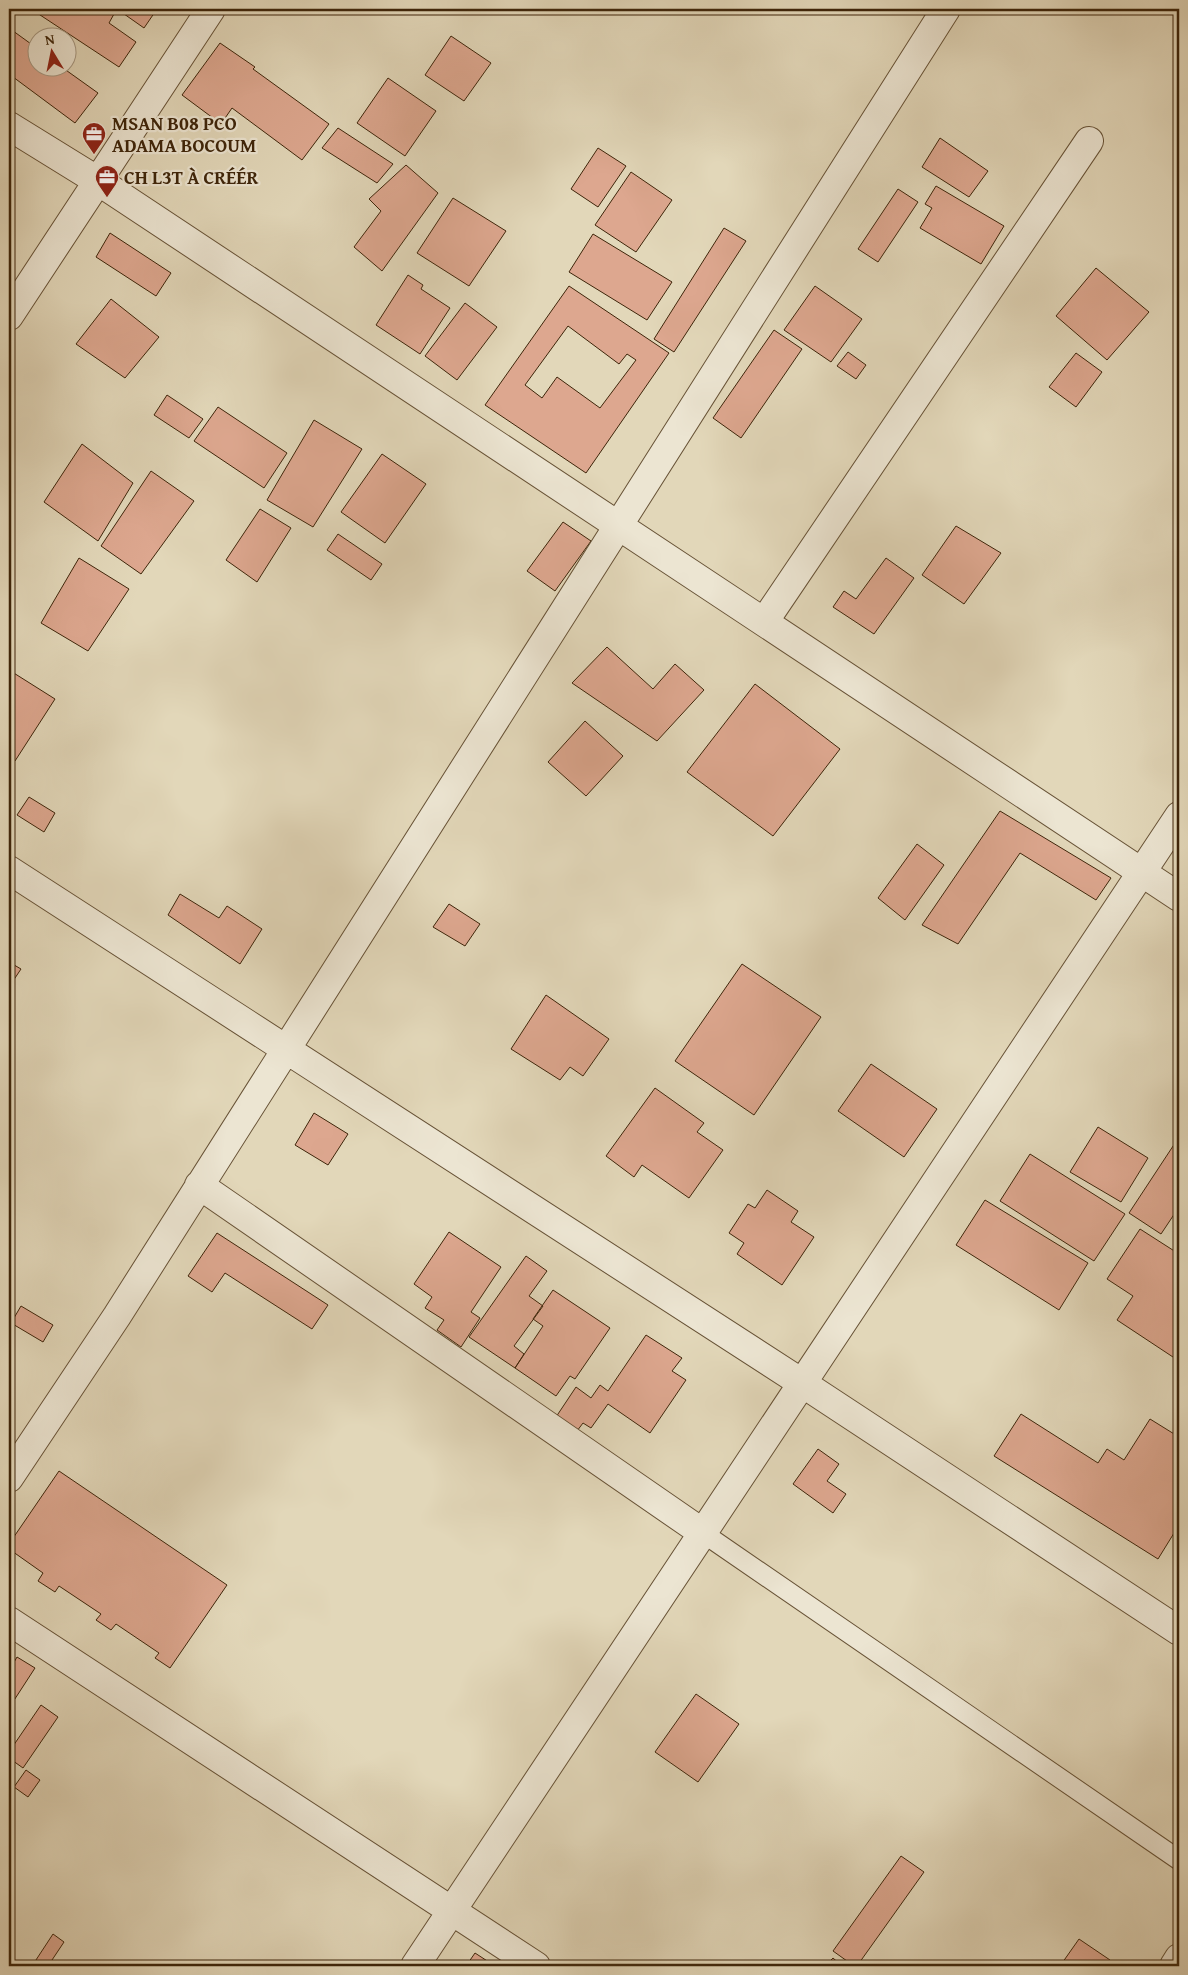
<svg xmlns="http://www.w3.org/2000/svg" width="1188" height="1975" font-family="'Gentium Book Plus',serif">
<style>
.building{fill:#dda78f;stroke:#3e250a;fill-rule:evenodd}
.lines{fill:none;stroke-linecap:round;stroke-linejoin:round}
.service-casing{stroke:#675236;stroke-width:21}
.minor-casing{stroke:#675236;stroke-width:30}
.service{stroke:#ece5d2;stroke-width:19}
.minor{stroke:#ece5d2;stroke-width:28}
.labels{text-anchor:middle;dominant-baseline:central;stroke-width:4.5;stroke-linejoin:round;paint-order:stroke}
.poi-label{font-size:19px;font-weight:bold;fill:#3e250a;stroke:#ece5d2;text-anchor:start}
</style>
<rect width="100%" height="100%" fill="#e2d7b9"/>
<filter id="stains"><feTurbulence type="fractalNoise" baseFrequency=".004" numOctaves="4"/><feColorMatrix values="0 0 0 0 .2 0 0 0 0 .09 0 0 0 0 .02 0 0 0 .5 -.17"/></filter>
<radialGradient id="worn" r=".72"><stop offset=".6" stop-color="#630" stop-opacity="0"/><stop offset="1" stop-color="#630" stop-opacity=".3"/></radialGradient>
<!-- building -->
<path class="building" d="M31,9H106L114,14L109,23L136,42L119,67Z
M117,9H157L144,28Z
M9,28L38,49V68H63L98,93L75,123L9,74Z
M451,36L491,63L464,101L425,75Z
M220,43L255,67L253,69L329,124L302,160L232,108L221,124L182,95Z
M388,78L436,111L405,156L357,123Z
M338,128L393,164L377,183L322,148Z
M940,138L988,171L969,197L922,167Z
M598,148L626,166L598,207L571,189Z
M406,165L438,193L382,271L354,247L381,211L369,199Z
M631,172L672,200L636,252L595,225Z
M936,186L1004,226L981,264L920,228L932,208L925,204Z
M898,189L918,202L878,262L858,249Z
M453,198L506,231L469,286L417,253Z
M724,228L746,241L674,352L654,339Z
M110,233L171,273L156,296L96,257Z
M593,234L672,282L647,320L569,272Z
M1096,268L1149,312L1107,360L1056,316Z
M408,275L423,285L421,289L450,308L420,354L376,325Z
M569,286L669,353L586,473L485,405ZM568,326L619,364L627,354L636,360L600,408L557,377L542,398L525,385Z
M815,286L862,319L831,362L784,330Z
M111,299L159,337L125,378L76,344Z
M465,303L497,327L457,380L425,356Z
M774,330L802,349L741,438L713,418Z
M848,352L866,365L856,379L837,366Z
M1076,353L1102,372L1076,407L1049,387Z
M167,395L203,419L189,438L154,415Z
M218,407L287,453L264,488L194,441Z
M314,420L362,449L313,527L267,500Z
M82,444L133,483L98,541L44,502Z
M382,454L426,484L385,543L341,512Z
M151,471L194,501L141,574L101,546Z
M260,509L291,528L257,582L226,560Z
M563,522L591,541L555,591L527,571Z
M956,526L1001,553L964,604L922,575Z
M338,534L382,564L371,580L327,550Z
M79,558L129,589L88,651L41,623Z
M886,558L914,578L874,634L833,607L844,591L856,599Z
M607,647L653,689L675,664L704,690L657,741L572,683Z
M9,670L55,699L15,761L9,757Z
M755,684L840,749L773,836L687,772Z
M585,721L623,756L586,796L548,762Z
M29,797L55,813L44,832L17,815Z
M1000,811L1111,878L1096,900L1020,853L958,944L922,925Z
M917,844L944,865L905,920L878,898Z
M180,894L219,918L227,906L262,929L240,964L168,915Z
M449,904L480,924L465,946L433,927Z
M9,962L21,969L9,987Z
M742,964L821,1017L754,1115L675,1061Z
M546,995L609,1039L583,1076L570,1067L560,1080L511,1049Z
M871,1064L937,1109L904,1157L838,1111Z
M655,1088L704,1123L697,1132L723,1150L689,1198L642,1165L634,1177L606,1156Z
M314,1113L348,1134L328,1165L295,1145Z
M1098,1127L1148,1158L1121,1202L1070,1172Z
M1179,1137V1207L1161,1234L1129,1213Z
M1030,1154L1125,1214L1094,1261L1000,1201Z
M767,1190L798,1211L791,1222L814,1237L782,1285L737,1254L744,1243L729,1233L748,1204L755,1208Z
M985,1200L1088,1263L1059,1310L956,1245Z
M1140,1229L1179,1254V1361L1117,1320L1133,1296L1107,1279Z
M449,1232L501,1267L471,1312L480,1318L461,1347L437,1330L444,1320L425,1308L432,1297L414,1284Z
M217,1233L328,1305L312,1329L225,1273L212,1292L188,1276Z
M526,1256L547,1271L529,1296L543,1306L514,1346L524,1354L515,1368L469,1337Z
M553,1290L610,1328L575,1379L570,1376L556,1396L515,1368L543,1326L533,1319Z
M21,1306L53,1325L43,1342L11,1323Z
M646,1335L682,1358L672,1371L686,1380L650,1433L608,1404L591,1428L583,1423L577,1431L556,1417L576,1387L591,1398L600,1385L608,1391Z
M1021,1414L1098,1463L1107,1449L1124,1460L1150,1419L1179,1437V1525L1158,1559L994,1456Z
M818,1449L839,1464L827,1481L846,1494L833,1513L793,1484Z
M59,1471L227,1585L170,1668L155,1658L159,1653L116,1624L111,1630L96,1620L101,1614L59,1586L55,1592L38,1581L43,1573L9,1549V1544Z
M17,1657L35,1668L9,1708V1671Z
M696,1694L739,1724L698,1782L655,1752Z
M41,1705L58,1717L23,1768L9,1758V1752Z
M26,1770L40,1780L28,1797L14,1787Z
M901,1856L924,1872L857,1966H854L833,1951Z
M53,1934L64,1942L48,1966H32Z
M1079,1939L1110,1960L1106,1966H1060Z
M475,1953L495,1966H466Z
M833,1958L842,1966H825Z"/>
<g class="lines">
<!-- service casing -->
<g class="service-casing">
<path id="service" d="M703,1533L1179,1860"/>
</g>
<!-- minor casing -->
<g class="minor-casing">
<path id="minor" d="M9,126L98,181L1179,897
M9,316L211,9
M764,622L1089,141
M9,870L802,1383L1179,1631
M199,1185L703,1533
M9,1478L117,1316L946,9
M9,1621L536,1966
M415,1966L1179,816
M1174,1966L1179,1958"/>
</g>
<!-- service -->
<use href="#service" class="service"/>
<!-- minor -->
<use href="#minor" class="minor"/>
</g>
<!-- icons -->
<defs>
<g id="office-pin" transform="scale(1.25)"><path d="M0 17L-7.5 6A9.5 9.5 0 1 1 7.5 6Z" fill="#8f2418" stroke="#ece5d2"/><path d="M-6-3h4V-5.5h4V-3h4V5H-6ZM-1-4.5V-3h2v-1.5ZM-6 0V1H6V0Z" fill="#fff"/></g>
</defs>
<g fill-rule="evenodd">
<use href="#office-pin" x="94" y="134"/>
<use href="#office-pin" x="107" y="177"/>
</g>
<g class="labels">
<!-- poi labels -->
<g class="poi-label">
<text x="112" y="123">MSAN B08 PCO<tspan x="112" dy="22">ADAMA BOCOUM</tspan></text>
<text x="124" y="177">CH L3T À CRÉÉR</text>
</g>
</g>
<!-- margin -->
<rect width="1188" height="1975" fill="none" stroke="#e2d7b9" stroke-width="30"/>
<rect x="10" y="10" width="1168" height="1955" fill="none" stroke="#3e250a" stroke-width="2.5"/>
<rect x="15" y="15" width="1158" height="1945" fill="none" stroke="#3e250a"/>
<!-- north arrow -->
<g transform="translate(52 52) rotate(350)"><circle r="24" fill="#ece5d2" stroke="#a69882"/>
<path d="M0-4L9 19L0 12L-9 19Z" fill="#8f2418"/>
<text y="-8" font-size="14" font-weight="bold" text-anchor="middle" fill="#3e250a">N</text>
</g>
<rect width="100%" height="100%" filter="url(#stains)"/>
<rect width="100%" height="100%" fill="url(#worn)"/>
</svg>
